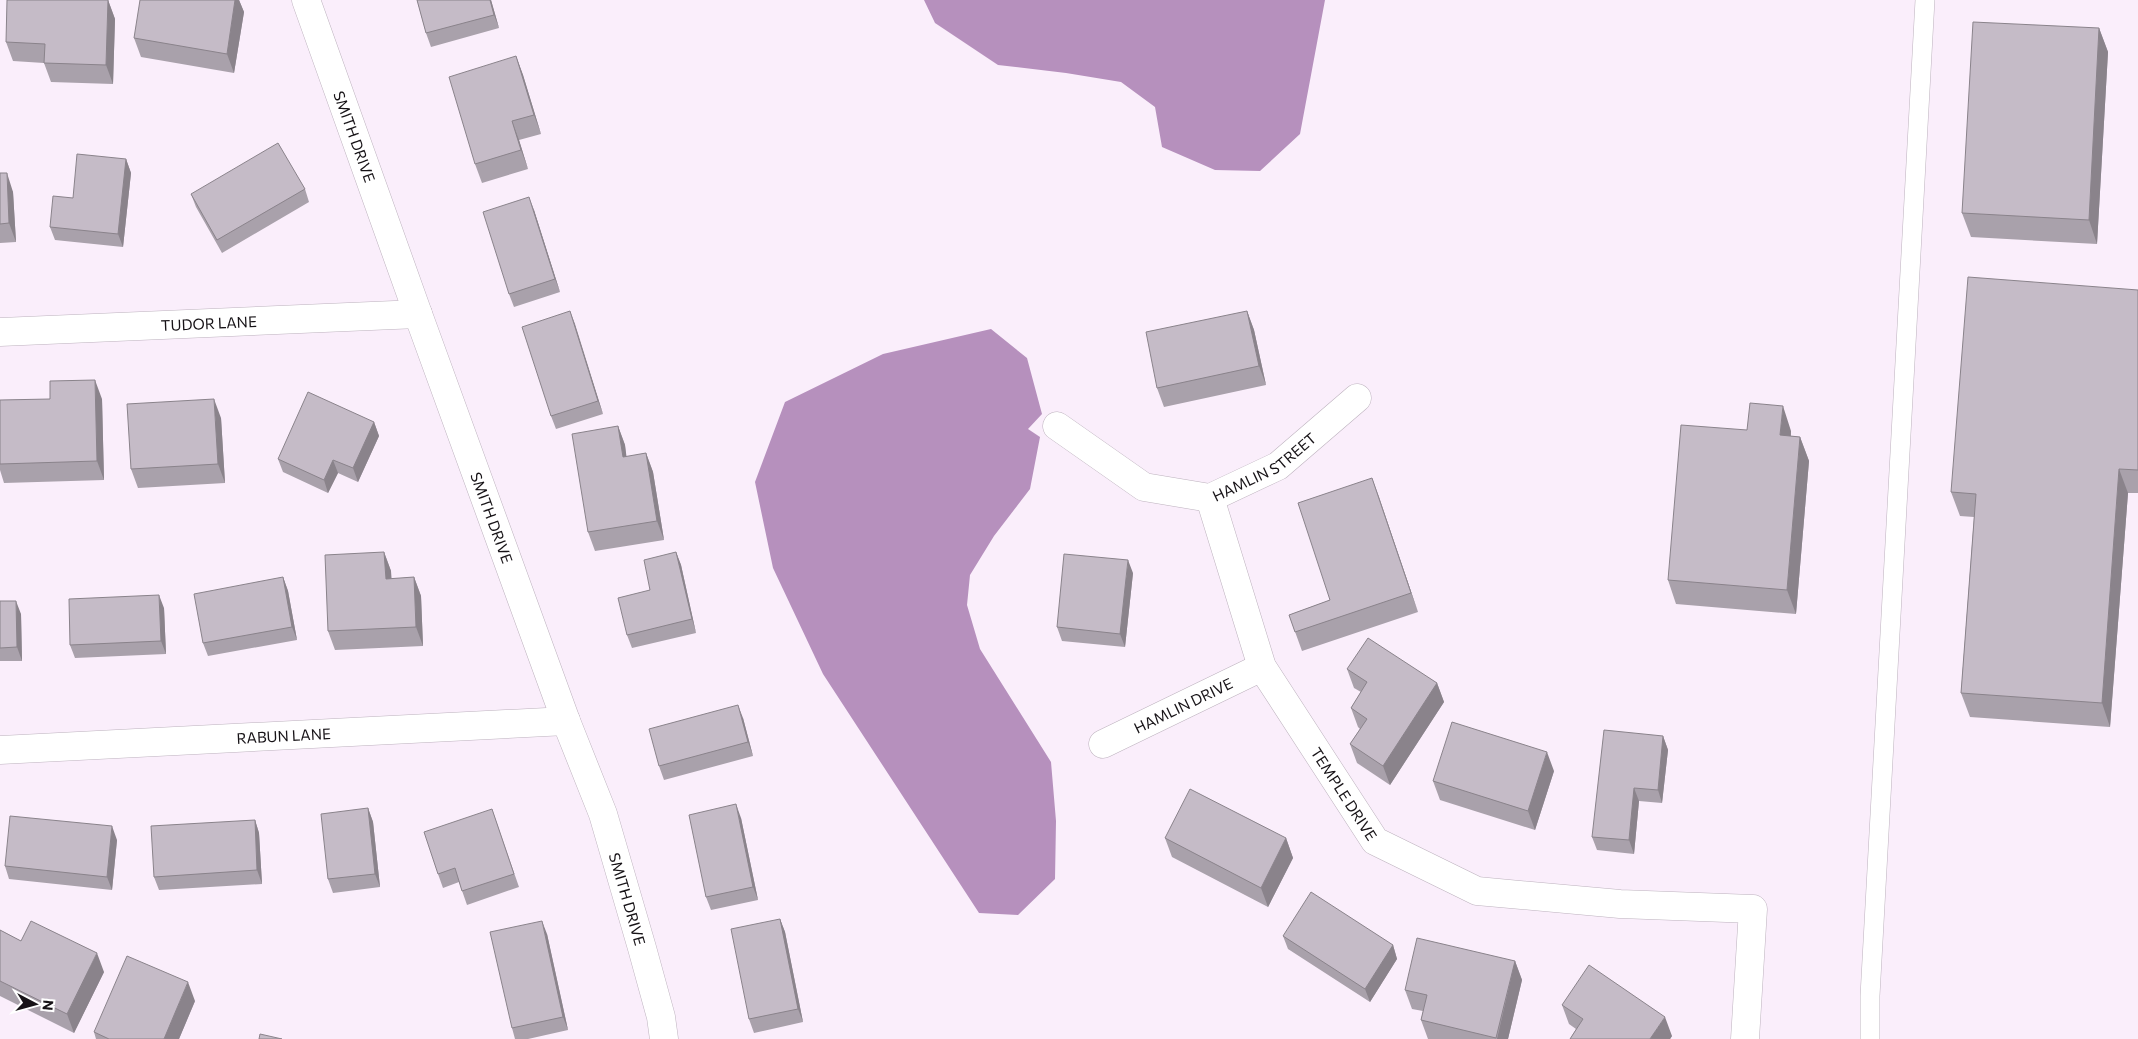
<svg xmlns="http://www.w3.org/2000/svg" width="2138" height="1039" font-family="Commissioner,sans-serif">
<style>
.water{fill:#b690bd}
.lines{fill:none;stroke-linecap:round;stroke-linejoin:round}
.lane-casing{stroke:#bdb2be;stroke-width:20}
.street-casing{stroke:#bdb2be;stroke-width:29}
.lane{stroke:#fff;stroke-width:19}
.street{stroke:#fff;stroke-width:28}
.wall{fill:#a9a1ab}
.shaded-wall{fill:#8a838b}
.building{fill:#c5bbc7;stroke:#8a838b}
.labels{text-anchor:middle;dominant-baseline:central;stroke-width:4;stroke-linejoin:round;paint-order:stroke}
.street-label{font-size:15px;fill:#171317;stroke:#fff}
</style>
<rect width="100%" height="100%" fill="#faeefb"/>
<!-- water -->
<path class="water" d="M924,0H1325L1300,134L1260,171L1215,170L1162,147L1155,107L1121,82L1066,73L998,65L935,23Z
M991,329L1027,358L1042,414L1028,429L1040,437L1030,489L994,536L970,575L967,605L980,649L1051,762L1056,821L1055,879L1018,915L979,913L823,674L773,568L755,482L785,402L883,354Z"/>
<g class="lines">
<!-- lane casing -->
<g class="lane-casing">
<path id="lane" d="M1870,1039V996L1925,0"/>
</g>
<!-- street casing -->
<g class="street-casing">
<g id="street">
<path id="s1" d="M306,0L418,314L566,721L603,814L642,948L661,1017L664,1039"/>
<path id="s2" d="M0,332L418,314"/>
<path id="s3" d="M1057,426L1144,487L1210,498L1278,466L1357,398"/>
<path id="s4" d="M1210,498L1262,667L1375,841L1477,891L1620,904L1753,909L1745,1039"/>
<path id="s5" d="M1103,744L1262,667"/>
<path id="s6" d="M0,750L566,721"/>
</g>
</g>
<!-- lane -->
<use href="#lane" class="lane"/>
<!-- street -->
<use href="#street" class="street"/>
</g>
<!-- wall -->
<path class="wall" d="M108,0L115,19L113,84L51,82L44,63L13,61L6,42Z
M235,0H239L244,12L234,73L141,57L134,38Z
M417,0H491L499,28L431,47L426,33Z
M2099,28L2108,52L2097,244L1971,237L1962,213Z
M516,56L523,75L541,134L519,140L528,169L482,183L475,164Z
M126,159L131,173L123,247L55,240L50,227L73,198Z
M0,173L13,192L16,242L0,243Z
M305,189L309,202L222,253L196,207L191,194Z
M534,210L560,292L514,307L509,294Z
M2138,290V493H2128L2110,727L1970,717L1961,693L1974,517L1960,516L1951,492Z
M570,311L603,414L556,429L551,416Z
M1247,311L1254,330L1266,385L1164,407L1157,388Z
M102,399L104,480L4,483L0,470V400Z
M221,418L225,483L138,488L131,469Z
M374,422L379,436L358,482L338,473L328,493L283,472L278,459Z
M618,426L625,445L626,457L646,453L653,472L664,540L595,551L588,532Z
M1747,430L1791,431V436L1800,437L1809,461L1796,614L1676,604L1668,580Z
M1372,478L1418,612L1302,651L1289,615L1330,600Z
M384,552L391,571V579L414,577L421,596L423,646L335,650L328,631Z
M676,552L681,565L696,633L632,648L627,635L650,590Z
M1133,573L1125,647L1062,641L1057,627Z
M283,577L288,591L297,640L208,656L203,643Z
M0,601L21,614L22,661H0Z
M164,608L166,654L75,658L70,645Z
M1347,669L1437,683L1444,702L1390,785L1357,763L1350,744L1360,729L1358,727L1351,708L1361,692L1354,688Z
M743,718L753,756L664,780L659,766Z
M1663,736L1668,750L1662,803L1639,801L1634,854L1597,850L1592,837Z
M1554,771L1535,830L1440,800L1433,781Z
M368,808L373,822L380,887L333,893L328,879Z
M492,809L519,887L467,905L459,882L443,888L438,874Z
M741,818L758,900L711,910L706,897Z
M255,820L259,833L262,884L159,890L154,877Z
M1165,838H1286L1293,858L1268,907L1172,857Z
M117,840L112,890L9,879L5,866Z
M780,919L785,932L803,1022L754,1033L749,1019Z
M0,930L21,941L104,972L74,1033L0,996Z
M547,934L568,1030L528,1039H515L512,1028Z
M1283,936L1393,945L1397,959L1370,1002L1288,949Z
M1515,961L1522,980L1508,1039H1428L1421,1020L1423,1011L1412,1009L1405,990Z
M195,1001L179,1039H96L94,1032Z
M1562,1005L1672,1036L1670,1039H1570L1576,1029L1569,1024Z"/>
<!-- shaded-wall -->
<path class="shaded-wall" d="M108,0L115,19L113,84L106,65Z
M235,0H239L244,12L234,73L227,54Z
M490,0H491L499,28L494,15Z
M2099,28L2108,52L2097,244L2089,220Z
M516,56L523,75L541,134L534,115Z
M512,121L519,140L528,169L521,150Z
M126,159L131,173L123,247L118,234Z
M7,173L13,192L16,242L9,223Z
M529,197L534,210L560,292L555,279Z
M570,311L575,324L603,414L598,401Z
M1247,311L1254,330L1266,385L1259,366Z
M95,380L102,399L104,480L97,461Z
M214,399L221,418L225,483L218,464Z
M1783,406L1791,431L1789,459L1780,435Z
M374,422L379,436L358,482L353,468Z
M618,426L625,445L629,476L623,457Z
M1800,437L1809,461L1796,614L1787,590Z
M646,453L653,472L664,540L657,521Z
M333,460L338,473L328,493L324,480Z
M2119,469L2128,493L2110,727L2102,703Z
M1372,478L1379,497L1418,612L1411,593Z
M384,552L391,571L393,598L386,579Z
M676,552L681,565L696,633L692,619Z
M1128,560L1133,573L1125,647L1120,634Z
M283,577L288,591L297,640L292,627Z
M414,577L421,596L423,646L416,627Z
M159,595L164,608L166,654L161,641Z
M16,601L21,614L22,661L17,647Z
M1437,683L1444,702L1390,785L1383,766Z
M738,705L743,718L753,756L748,742Z
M1663,736L1668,750L1662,803L1658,790Z
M1547,752L1554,771L1535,830L1528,811Z
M1634,788L1639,801L1634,854L1629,840Z
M736,804L741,818L758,900L753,887Z
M368,808L373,822L380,887L375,874Z
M255,820L259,833L262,884L257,870Z
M112,826L117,840L112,890L107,877Z
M1286,838L1293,858L1268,907L1261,888Z
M780,919L785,932L803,1022L798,1009Z
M542,921L547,934L568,1030L563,1017Z
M1393,945L1397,959L1370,1002L1365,989Z
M97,953L104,972L74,1033L67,1014Z
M1515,961L1522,980L1508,1039H1497Z
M188,982L195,1001L179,1039H164Z
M1665,1017L1672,1036L1670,1039H1650Z"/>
<!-- building -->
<path class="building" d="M7,0H108L106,65L44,63L45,44L6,42Z
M140,0H235L227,54L134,38Z
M417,0H490L494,15L426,33Z
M1973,22L2099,28L2089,220L1962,213Z
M516,56L534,115L512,121L521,150L475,164L449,77Z
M278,143L305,189L217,240L191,194Z
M77,154L126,159L118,234L50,227L53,196L73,198Z
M0,173H7L9,223L0,224Z
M529,197L555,279L509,294L483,212Z
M1968,277L2138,290V470L2119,469L2102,703L1961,693L1976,494L1951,492Z
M570,311L598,401L551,416L522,327Z
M1247,311L1259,366L1157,388L1146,332Z
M95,380L97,461L0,464V400L50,399V381Z
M308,392L374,422L353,468L333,460L324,480L278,459Z
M214,399L218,464L131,469L127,404Z
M1750,403L1783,406L1780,435L1800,437L1787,590L1668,580L1681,425L1747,430Z
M618,426L623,457L646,453L657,521L588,532L572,434Z
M1372,478L1411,593L1295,632L1289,615L1330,600L1298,503Z
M384,552L386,579L414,577L416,627L328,631L325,555Z
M676,552L692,619L627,635L618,598L650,590L644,560Z
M1064,554L1128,560L1120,634L1057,627Z
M283,577L292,627L203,643L194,594Z
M159,595L161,641L70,645L69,599Z
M0,601H16L17,647L0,648Z
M1368,638L1437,683L1383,766L1350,744L1367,719L1351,708L1367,682L1347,669Z
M738,705L748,742L659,766L649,729Z
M1452,722L1547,752L1528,811L1433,781Z
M1604,730L1663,736L1658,790L1634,788L1629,840L1592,837Z
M1190,789L1286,838L1261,888L1165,838Z
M736,804L753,887L706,897L689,815Z
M368,808L375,874L328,879L321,814Z
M492,809L514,874L462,891L455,868L438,874L424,832Z
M10,816L112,826L107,877L5,866Z
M255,820L257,870L154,877L151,826Z
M1311,892L1393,945L1365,989L1283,936Z
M780,919L798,1009L749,1019L731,929Z
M31,921L97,953L67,1014L0,981V930L21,941Z
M542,921L563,1017L512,1028L490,932Z
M1417,938L1515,961L1496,1038L1421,1020L1427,995L1405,990Z
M127,956L188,982L164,1039H109L94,1032Z
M1589,965L1665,1017L1650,1039H1570L1583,1019L1562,1005Z
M260,1034L282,1039H259Z"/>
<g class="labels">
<!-- street labels -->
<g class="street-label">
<text stroke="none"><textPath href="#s1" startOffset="145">SMITH DRIVE</textPath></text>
<text stroke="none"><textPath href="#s2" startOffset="209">TUDOR LANE</textPath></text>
<text stroke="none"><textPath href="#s3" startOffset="236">HAMLIN STREET</textPath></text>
<text stroke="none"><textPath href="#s1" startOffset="550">SMITH DRIVE</textPath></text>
<text stroke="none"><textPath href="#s5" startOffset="89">HAMLIN DRIVE</textPath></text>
<text stroke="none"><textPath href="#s6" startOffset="284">RABUN LANE</textPath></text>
<text stroke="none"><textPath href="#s4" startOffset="328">TEMPLE DRIVE</textPath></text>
<text stroke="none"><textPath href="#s1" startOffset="955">SMITH DRIVE</textPath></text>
</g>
</g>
<!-- north arrow -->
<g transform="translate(35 1004) rotate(96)" stroke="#ffffff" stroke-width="4" paint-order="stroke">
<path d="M0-4L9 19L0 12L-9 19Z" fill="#171317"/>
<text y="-8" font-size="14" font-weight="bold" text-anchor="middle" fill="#171317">N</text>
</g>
</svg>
